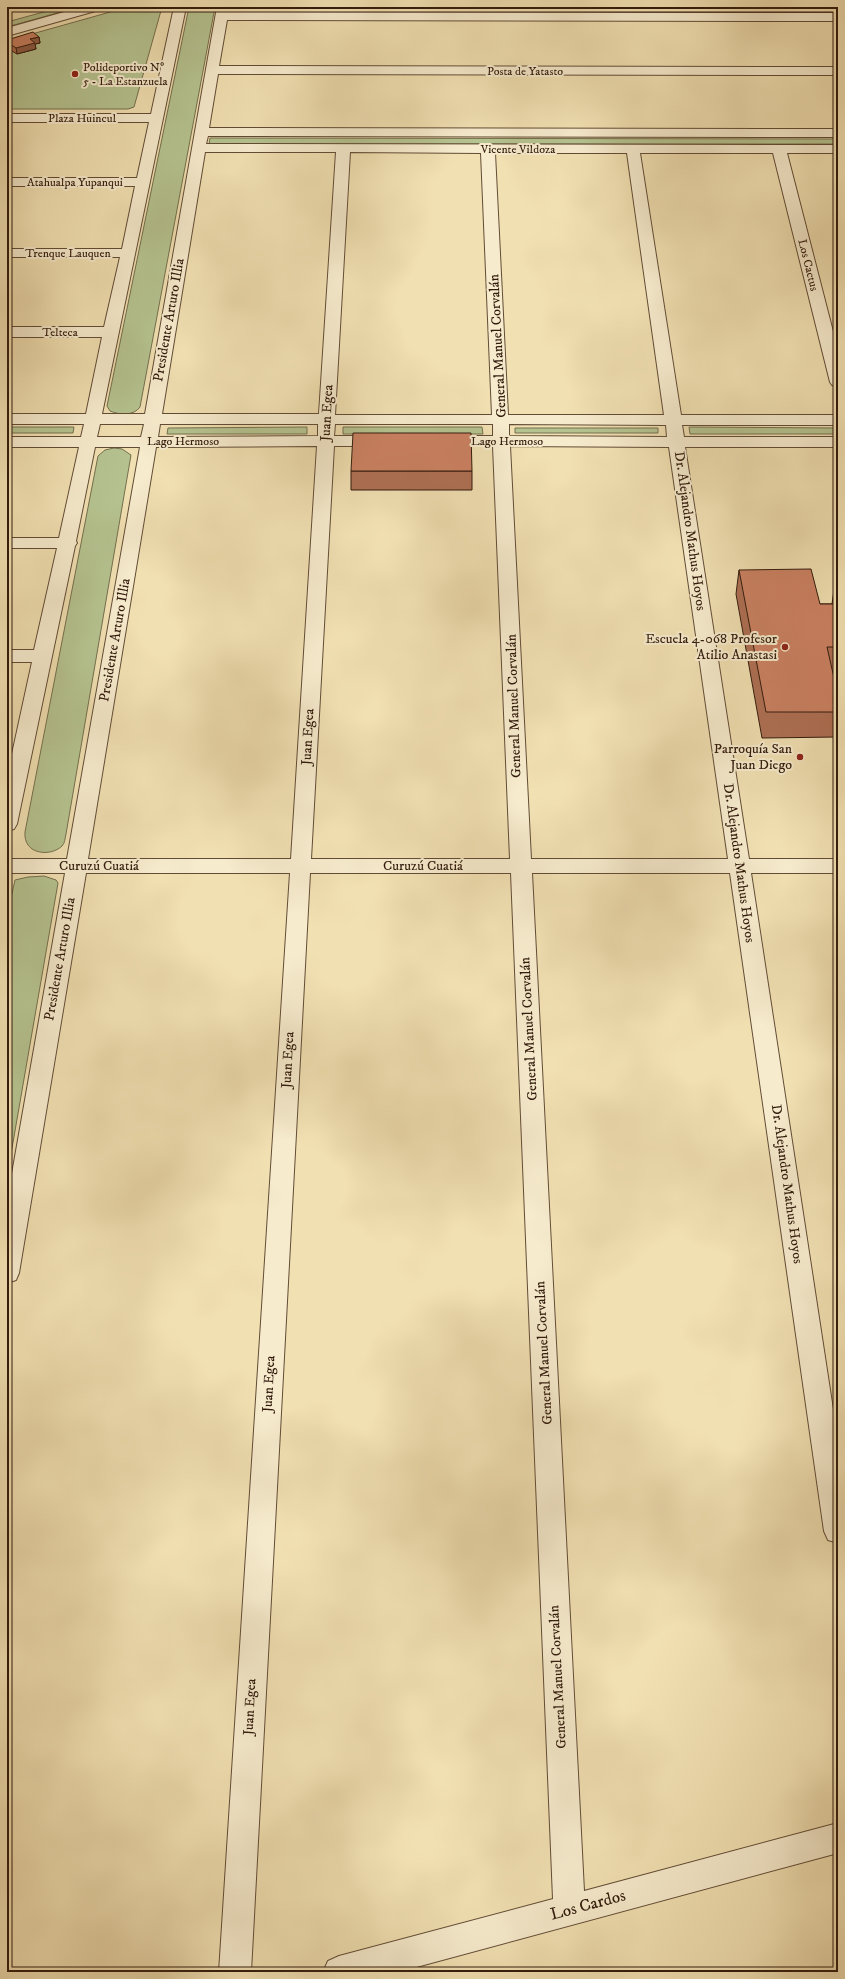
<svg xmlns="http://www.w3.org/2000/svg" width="845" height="1979" font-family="'IM FELL DW Pica',serif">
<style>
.green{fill:#b5c390;stroke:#746f4e}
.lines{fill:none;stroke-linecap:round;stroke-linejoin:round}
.minor-casing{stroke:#624c36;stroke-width:2}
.minor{fill:#f6ebcd;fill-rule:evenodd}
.wall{fill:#ae6f54;stroke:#321b0d}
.shaded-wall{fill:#8d5a45;stroke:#321b0d}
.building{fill:#ca8162;stroke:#321b0d}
.poi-dot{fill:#8f2418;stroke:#f6ebcd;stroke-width:1.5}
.labels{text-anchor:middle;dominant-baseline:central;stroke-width:4;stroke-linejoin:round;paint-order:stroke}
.far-poi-label{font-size:12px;fill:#321b0d;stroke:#f6ebcd;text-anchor:start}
.far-street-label{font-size:12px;fill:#321b0d;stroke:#f6ebcd}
.street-label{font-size:14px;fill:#321b0d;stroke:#f6ebcd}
.poi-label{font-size:14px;fill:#321b0d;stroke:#f6ebcd;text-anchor:end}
.near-street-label{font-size:17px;fill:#321b0d;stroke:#f6ebcd}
</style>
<rect width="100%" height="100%" fill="#f1e0b2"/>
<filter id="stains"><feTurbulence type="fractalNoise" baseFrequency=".005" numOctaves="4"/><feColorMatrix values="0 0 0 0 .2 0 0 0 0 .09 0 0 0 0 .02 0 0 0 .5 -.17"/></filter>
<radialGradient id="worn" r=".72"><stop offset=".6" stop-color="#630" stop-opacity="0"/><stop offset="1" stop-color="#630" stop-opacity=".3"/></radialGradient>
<!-- green -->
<path class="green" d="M62,7H79L7,27V22Z
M128,7H162L134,107L128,109H7V41Z
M189,7H215L140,407C134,416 119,415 110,411L107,406Z
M210,138L838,139V144H209Z
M7,427H74L73,433H7Z
M307,427V434H167L168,428Z
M343,427H482L483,434H343Z
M689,427L838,428V434H690Z
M515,428H658V433H515Z
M114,448L122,449L131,455L66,834C65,838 65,843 62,846C51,857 23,855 25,832L98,456L105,450Z
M44,876L56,880L58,883L7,1177V916L15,880L28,877Z"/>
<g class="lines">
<!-- minor casing -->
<g class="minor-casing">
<path id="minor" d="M82,7H101L99,10L7,36V28Z
M174,7H186L102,414H145L217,7H229L228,12L838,13V21L227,20L219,66L838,67V75L218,74L209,128L838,129V137L208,136L206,144L838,145V153H787L838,351V387L832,385L830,382L773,153H640L681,415H838V425H682L684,437H838V447H685L749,859H838V873H751L838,1442V1543L828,1540L824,1531L730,873H532L584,1891L838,1823V1853L398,1972H323L328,1961L339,1956L553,1899L511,873H310L251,1972H219L290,873H86L19,1273L16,1280L7,1283V1202L65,873H7V859H67L140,447H95L76,541L77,543L75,546L17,824L14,829L7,831V777L32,662H7V650H34L57,548H7V538H59L79,447H7V437H81L84,424H7V414H86L102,337H7V327H104L120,257H7V249H122L135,186H7V178H137L149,122H7V114H151ZM205,152H336L319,414H162ZM350,152L481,153L492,415H335ZM495,153H627L664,415H508ZM100,424H144L141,437H97ZM160,424H318V436L158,437ZM335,424H493V436H442L436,437L434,441L436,445L442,446H493L510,859H311L334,446H382L388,445L390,441L388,437L382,436H334ZM509,424L666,425L667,437L509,436ZM317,446L291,859H88L156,447ZM510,446L669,447L728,859H531Z"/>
</g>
<!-- minor -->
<use href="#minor" class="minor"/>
</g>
<!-- wall -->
<path class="wall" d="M39,37L40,43L35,44L36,49L17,54L7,48V40Z
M351,471H472V490H351Z
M739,570L820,604H832L834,590H838V672H833L838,712V737L762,738L736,594Z"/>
<!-- shaded-wall -->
<path class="shaded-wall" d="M39,37L40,43L35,44L36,49L17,54L16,48L30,39Z"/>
<!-- building -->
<path class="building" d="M33,32L39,37L30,39L35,43L16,48L7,42V40Z
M353,433H471L472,471H351Z
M811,569L820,604H838L834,590H838V647H827L837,691H838V712H766L739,570Z"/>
<!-- markers -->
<g class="poi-dot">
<circle cx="75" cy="74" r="4"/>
<circle cx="785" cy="647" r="4"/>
<circle cx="800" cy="757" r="4"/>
</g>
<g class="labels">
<!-- far-poi labels -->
<g class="far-poi-label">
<text x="83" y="67">Polideportivo Nº<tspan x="83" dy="14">5 - La Estanzuela</tspan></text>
</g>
<!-- far-street labels -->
<g class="far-street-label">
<text x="525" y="71">Posta de Yatasto</text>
<text x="82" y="118">Plaza Huincul</text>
<text x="518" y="149">Vicente Vildoza</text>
<text x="75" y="182">Atahualpa Yupanqui</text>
<text x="68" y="253">Trenque Lauquen</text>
<text transform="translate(808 265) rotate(76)">Los Cactus</text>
<text x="60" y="332">Telteca</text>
<text x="183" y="441">Lago Hermoso</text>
<text x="507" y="441">Lago Hermoso</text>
</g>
<!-- street labels -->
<g class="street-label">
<text transform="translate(169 320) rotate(-80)">Presidente Arturo Illia</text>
<text transform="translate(498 346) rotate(-93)">General Manuel Corvalán</text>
<text transform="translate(327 413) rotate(-87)">Juan Egea</text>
<text transform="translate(690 531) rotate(82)">Dr. Alejandro Mathus Hoyos</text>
<text transform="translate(115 640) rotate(-80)">Presidente Arturo Illia</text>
<text transform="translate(514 706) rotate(-92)">General Manuel Corvalán</text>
<text transform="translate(308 737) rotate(-87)">Juan Egea</text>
<text transform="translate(739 863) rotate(82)">Dr. Alejandro Mathus Hoyos</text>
<text x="99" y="866">Curuzú Cuatiá</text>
<text x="423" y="866">Curuzú Cuatiá</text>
<text transform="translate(60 959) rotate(-80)">Presidente Arturo Illia</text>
<text transform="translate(529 1029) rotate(-93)">General Manuel Corvalán</text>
<text transform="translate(288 1060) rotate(-87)">Juan Egea</text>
<text transform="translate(787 1184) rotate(82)">Dr. Alejandro Mathus Hoyos</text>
<text transform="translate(544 1353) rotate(-93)">General Manuel Corvalán</text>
<text transform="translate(269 1384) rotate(-87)">Juan Egea</text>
<text transform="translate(558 1677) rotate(-93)">General Manuel Corvalán</text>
<text transform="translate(250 1707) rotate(-87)">Juan Egea</text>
</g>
<!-- poi labels -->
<g class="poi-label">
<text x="777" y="639">Escuela 4-068 Profesor<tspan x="777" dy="16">Atilio Anastasi</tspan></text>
<text x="792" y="749">Parroquía San<tspan x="792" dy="16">Juan Diego</tspan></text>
</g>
<!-- near-street labels -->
<g class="near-street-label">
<text transform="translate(588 1905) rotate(-15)">Los Cardos</text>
</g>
</g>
<!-- margin -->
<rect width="845" height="1979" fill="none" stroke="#f1e0b2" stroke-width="24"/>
<rect x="8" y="8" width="829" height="1963" fill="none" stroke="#321b0d" stroke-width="2"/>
<rect x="12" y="12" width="821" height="1955" fill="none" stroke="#321b0d"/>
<rect width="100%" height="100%" filter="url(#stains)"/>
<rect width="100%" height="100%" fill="url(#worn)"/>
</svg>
